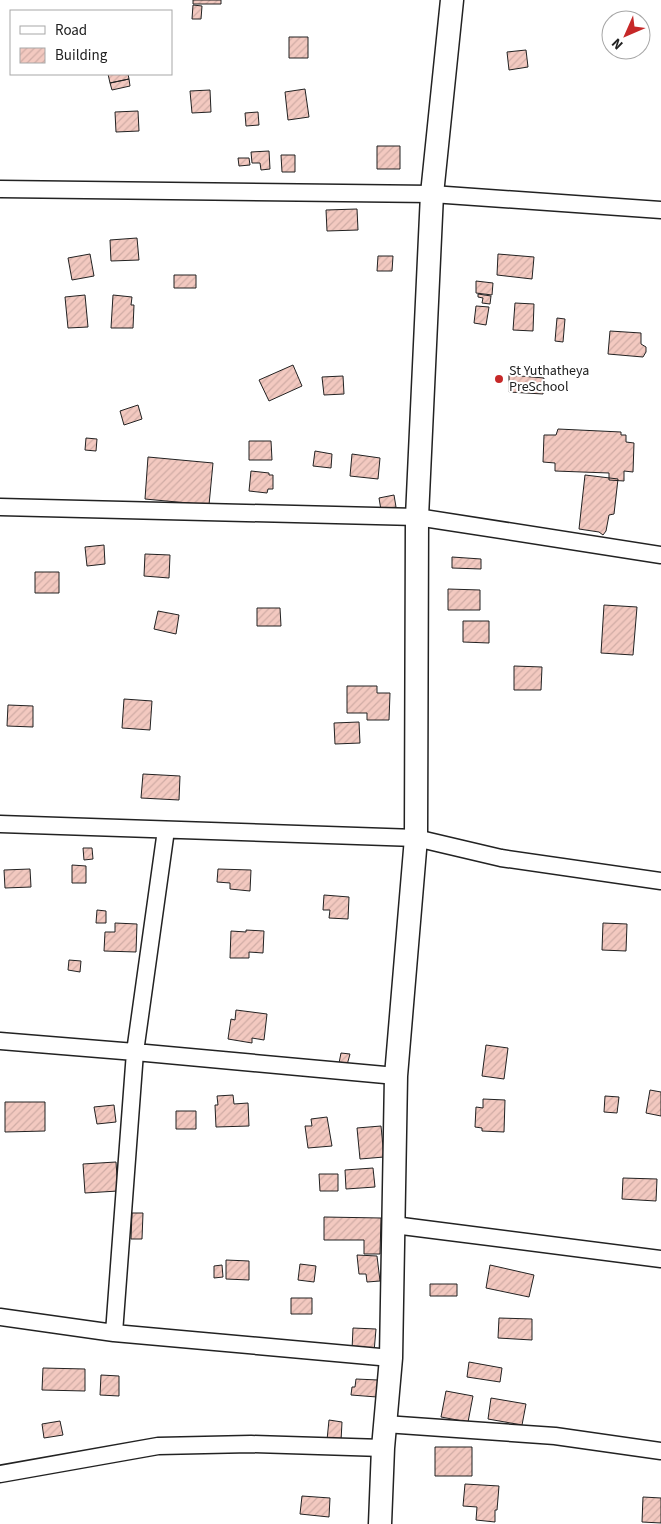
<svg xmlns="http://www.w3.org/2000/svg" width="661" height="1524" font-family="'Source Sans 3',sans-serif">
<style>
.building{fill:url(#building-hatch);stroke:#222}
.lines{fill:none;stroke-linecap:round;stroke-linejoin:round}
.street-casing{stroke:#222;stroke-width:19}
.secondary-casing{stroke:#222;stroke-width:25}
.street{stroke:#fff;stroke-width:16}
.secondary{stroke:#fff;stroke-width:22}
.poi-dot{fill:#c62828;stroke:#fff;stroke-width:2}
.labels{text-anchor:middle;dominant-baseline:central;stroke-width:4;stroke-linejoin:round;paint-order:stroke}
.poi-label{font-size:14px;fill:#222;stroke:#fff;text-anchor:start}
</style>
<defs>
<pattern id="building-hatch" width="6" height="6" patternUnits="userSpaceOnUse" patternTransform="scale(1.25)"><rect width="6" height="6" fill="#f3c9c0"/><path d="M-1 1l2-2M0 6l6-6M5 7l2-2" fill="none" stroke="#d0aca5"/></pattern>
</defs>
<rect width="100%" height="100%" fill="#fff"/>
<!-- building -->
<path class="building" d="M193,0H221V4H193Z
M193,5L202,6L201,19H192Z
M289,37H308V58H289Z
M526,50L528,67L509,70L507,52Z
M108,74H128L129,79L110,83Z
M129,79L130,86L112,90L110,83Z
M305,89L309,117L288,120L285,92Z
M210,90L211,112L192,113L190,91Z
M138,111L139,131L116,132L115,112Z
M258,112L259,125L246,126L245,113Z
M377,146H400V169H377Z
M269,151L270,169L261,170L260,163H252L251,152Z
M281,155H295V172H282Z
M238,158H249L250,165L239,166Z
M357,209L358,230L327,231L326,210Z
M137,238L139,260L111,261L110,240Z
M90,254L94,276L72,280L68,258Z
M498,254L534,257L532,279L497,275Z
M378,256H393L392,271H377Z
M174,275H196V288H174Z
M476,281L493,283L492,295L476,293Z
M478,294L491,296L490,304L482,303L483,298L478,297Z
M85,295L88,327L68,328L65,297Z
M113,295L132,297L131,305H134L133,328H111Z
M515,303L534,304L533,331L513,330Z
M476,306L489,307L486,325L474,323Z
M557,318L565,319L563,342L555,341Z
M610,331L641,333V344L646,347V352L643,357L608,354Z
M293,365L302,386L269,401L259,380Z
M509,375L544,378L543,394L509,392Z
M343,376L344,394L324,395L322,377Z
M138,405L142,419L124,425L120,411Z
M558,429L621,432V435H626V442L634,443L633,472L624,471V481L609,480V473L555,471V463L543,462L544,435H556Z
M86,438L97,439L96,451L85,450Z
M249,441H271L272,460H249Z
M315,451L332,454L331,468L313,466Z
M352,454L380,458L378,479L350,476Z
M148,457L213,463L209,505L145,499Z
M251,471L269,473V475H273V489H268L267,493L249,491Z
M585,475L618,479L614,514L609,515L606,531L603,535L599,532L579,529Z
M394,495L396,507L381,510L379,498Z
M104,545L105,564L87,566L85,547Z
M145,554L170,555L169,578L144,576Z
M452,557L481,559V569L452,568Z
M35,572H59V593H35Z
M448,589L480,590V610H448Z
M604,605L637,607L633,655L601,653Z
M257,608H280L281,626H257Z
M158,611L179,615L176,634L154,629Z
M463,621H489V643L463,642Z
M514,666L542,667L541,690H514Z
M347,686H377V693H390L389,720H367V713H347Z
M124,699L152,701L150,730L122,728Z
M8,705L33,706V727L7,726Z
M359,722L360,743L335,744L334,723Z
M143,774L180,776L179,800L141,798Z
M83,848H92L93,859L84,860Z
M72,865L86,866V883H72Z
M30,869L31,887L5,888L4,870Z
M218,869L251,870L250,891L230,889V883L217,882Z
M324,895L349,897L348,919L329,918L330,910H323Z
M97,910L106,911V923H96Z
M115,923L137,924L136,952L104,951L105,932H115Z
M603,923L627,924L626,951L602,950Z
M246,930L264,931L263,953L249,952V958H230L231,931L246,932Z
M69,960L81,961L80,972L68,970Z
M236,1010L267,1014L264,1040L252,1038V1043L228,1039L231,1019L235,1020Z
M486,1045L508,1048L504,1079L482,1076Z
M341,1053L350,1054L347,1065L339,1063Z
M650,1090L661,1092V1116L646,1113Z
M233,1095L234,1104L248,1103L249,1126L216,1127L215,1105H218L217,1096Z
M605,1096L619,1097L617,1113L604,1112Z
M483,1099L505,1100L504,1132L482,1131V1128L475,1127L476,1107L483,1108Z
M5,1102H45V1131L5,1132Z
M114,1105L116,1122L97,1124L94,1107Z
M176,1111H196V1129H176Z
M327,1117L332,1146L308,1148L305,1126H312L311,1119Z
M381,1126L384,1157L360,1159L357,1128Z
M116,1162L118,1191L85,1193L83,1164Z
M373,1168L375,1187L346,1189L345,1170Z
M319,1174H338V1191H320Z
M623,1178L657,1179L656,1201L622,1199Z
M132,1213H143L142,1239H131Z
M324,1217L381,1218L380,1254H364V1240H324Z
M357,1255L377,1256L380,1281L367,1282L366,1274H359Z
M226,1260L249,1261V1280L226,1279Z
M300,1264L316,1266L314,1282L298,1280Z
M222,1265L223,1277L214,1278V1266Z
M490,1265L534,1275L529,1297L486,1288Z
M430,1284H457V1296H430Z
M291,1298H312V1314H291Z
M499,1318L532,1319V1340L498,1338Z
M353,1328L376,1329L374,1352L352,1350Z
M469,1362L502,1368L500,1382L467,1377Z
M43,1368L85,1369V1391L42,1390Z
M101,1375L119,1376V1396L100,1395Z
M356,1379L378,1380L377,1397L351,1395L352,1387H355Z
M446,1391L473,1396L468,1422L441,1417Z
M491,1398L526,1404L522,1425L488,1419Z
M329,1420L342,1422L341,1441L327,1440Z
M60,1421L63,1435L44,1438L42,1424Z
M435,1447H472V1476H435Z
M465,1484L499,1486L497,1510H495V1522L476,1520L477,1507L463,1506Z
M302,1496L330,1498L329,1517L300,1514Z
M643,1497L661,1498V1523L642,1522Z"/>
<g class="lines">
<!-- street casing -->
<g class="street-casing">
<path id="street" d="M0,189L432,194L661,210
M0,507L417,517L661,555
M0,824L416,838L501,858L661,881
M0,1041L135,1052L396,1076
M394,1225L661,1259
M0,1317L114,1333L391,1358
M114,1333L135,1052L166,830
M385,1424L555,1436L661,1451
M0,1474L158,1446L251,1444L383,1448"/>
</g>
<!-- secondary casing -->
<g class="secondary-casing">
<path id="secondary" d="M380,1524L383,1448L391,1358L396,1076L416,838L417,517L432,194L452,0"/>
</g>
<!-- street -->
<use href="#street" class="street"/>
<!-- secondary -->
<use href="#secondary" class="secondary"/>
</g>
<!-- markers -->
<circle class="poi-dot" cx="499" cy="379" r="5"/>
<g class="labels">
<!-- poi labels -->
<g class="poi-label">
<text x="509" y="371">St Yuthatheya<tspan x="509" dy="16">PreSchool</tspan></text>
</g>
</g>
<!-- legend -->
<rect x="10" y="10" width="162" height="65" fill="#ffffff" stroke="#a7a7a7"/>
<rect x="20" y="26" width="25" height="8" fill="#ffffff" stroke="#a7a7a7"/>
<text x="55" y="35" font-size="15" fill="#222222">Road</text>
<rect x="20" y="48" width="25" height="15" fill="url(#building-hatch)" stroke="#a7a7a7"/>
<text x="55" y="60" font-size="15" fill="#222222">Building</text>
<!-- north arrow -->
<g transform="translate(626 35) rotate(225)"><circle r="24" fill="#ffffff" stroke="#a7a7a7"/>
<path d="M0-4L9 19L0 12L-9 19Z" fill="#c62828"/>
<text y="-8" font-size="14" font-weight="bold" text-anchor="middle" fill="#222222">N</text>
</g>
</svg>
